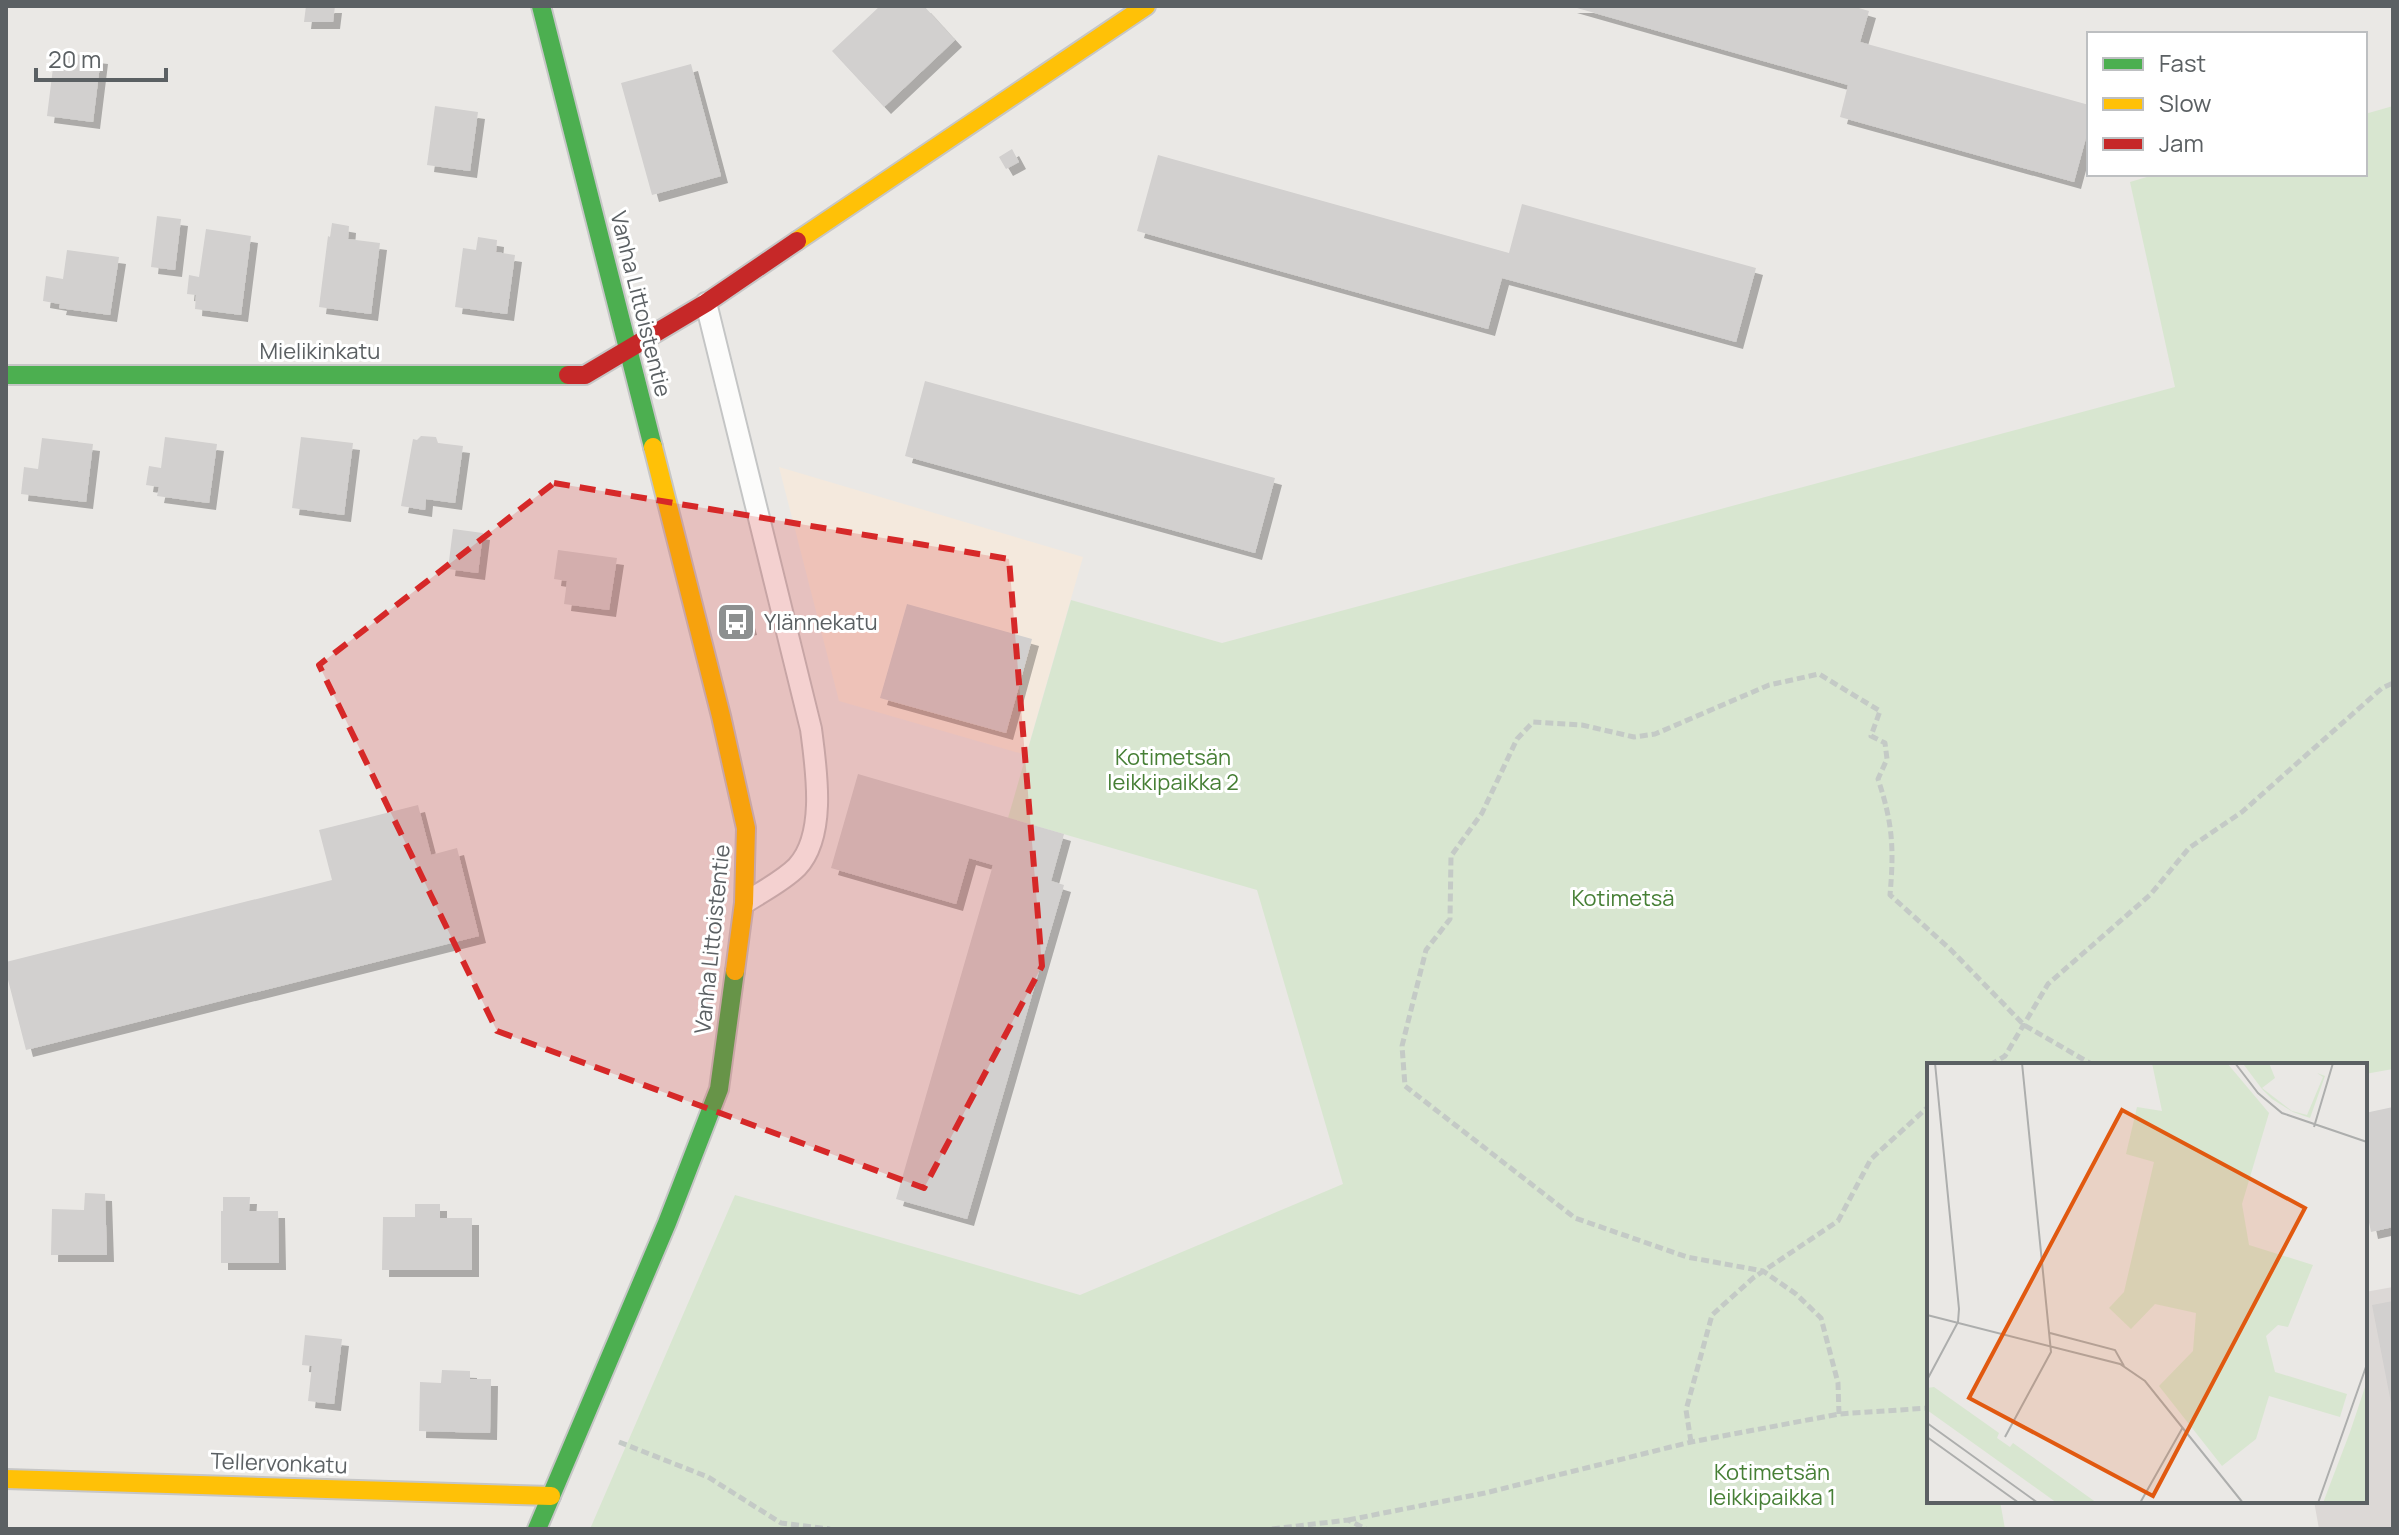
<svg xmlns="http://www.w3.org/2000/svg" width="2399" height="1535" font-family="Manrope,sans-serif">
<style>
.commercial{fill:#f4e9dd}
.industrial{fill:#dcd8d6}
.green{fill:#d8e6d0}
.building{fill:#d2d0cf;filter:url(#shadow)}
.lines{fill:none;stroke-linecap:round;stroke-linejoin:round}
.lane-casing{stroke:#c4c5c5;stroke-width:24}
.fast-casing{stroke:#c6c6c6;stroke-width:22}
.slow-casing{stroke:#c6c6c6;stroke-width:22}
.jam-casing{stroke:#c6c6c6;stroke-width:22}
.path{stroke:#c4cac6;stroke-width:5;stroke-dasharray:8 4;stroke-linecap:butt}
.lane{stroke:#fcfcfb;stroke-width:20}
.fast{stroke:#4caf50;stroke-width:18}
.slow{stroke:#ffc107;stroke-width:18}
.jam{stroke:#c62828;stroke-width:18}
.marked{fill:#d62828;fill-opacity:0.2;stroke:#d62828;stroke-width:6;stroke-dasharray:16 10;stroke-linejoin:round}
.labels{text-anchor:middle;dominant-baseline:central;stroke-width:6;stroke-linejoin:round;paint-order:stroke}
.street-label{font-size:22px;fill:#5b6063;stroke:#fff}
.poi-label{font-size:22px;fill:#5b6063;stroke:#fff;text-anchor:start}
.park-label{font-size:22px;fill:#467f35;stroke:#fff}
.inset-road{fill:none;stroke:#adaead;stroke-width:2}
.view{fill:#e15910;fill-opacity:0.15;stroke:#e15910;stroke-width:4}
.inset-edge{fill:none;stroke:#5b6063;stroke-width:4}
</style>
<defs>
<filter id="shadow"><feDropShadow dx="7" dy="7" stdDeviation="0" flood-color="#0004"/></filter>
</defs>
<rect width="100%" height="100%" fill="#eae8e5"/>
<!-- commercial -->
<path class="commercial" d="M779,467L1083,557L1026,755L839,701Z"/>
<!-- industrial -->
<path class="industrial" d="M2393,1287V1529H2319L2314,1501H2365V1292Z"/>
<!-- green -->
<path class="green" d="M2393,106V1069L2365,1074V1065H1929V1501H2000L2005,1529H590L735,1195L1080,1295L1343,1184L1257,890L1008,818L1071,600L1222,643L2175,387L2130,182L2157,174H2365V114Z"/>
<!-- building -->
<path class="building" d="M306,6H335L333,22H304Z
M880,6H924L955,40L884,107L832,51Z
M1570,6H1852L1869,11L1860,42L2089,105V127L2074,182L1840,117L1848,85Z
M55,52L101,57L93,122L47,116Z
M691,64L721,176L652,195L621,83Z
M435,106L478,112L470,171L427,165Z
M1012,149L1019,162L1006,169L999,157Z
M1158,155L1509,253L1522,204L1756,268L1736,342L1502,278L1488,329L1137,231Z
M157,216L181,219L175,270L151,267Z
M332,223L349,226L348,239L380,243L371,314L319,307L328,236L330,237Z
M206,229L251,236L241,315L195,309L196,295L187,294L189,275L199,277Z
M478,237L497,240L496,252L515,255L507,314L455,307L463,248L476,250Z
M67,250L119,257L110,315L59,308L60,304L43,301L46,276L63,279Z
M925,381L1275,478L1255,553L905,456Z
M421,436L436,437L438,443L463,446L455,503L426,499L425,510L401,506L413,439L417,440Z
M165,437L217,444L209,503L157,496L159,487L146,485L149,466L161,468Z
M301,437L353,443L344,515L292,508Z
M42,438L93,444L86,502L21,494L24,467L38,469Z
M453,529L483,533L478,573L448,569Z
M558,550L617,558L609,610L564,604L567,581L554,579Z
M743,603L750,628L740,630L734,606Z
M907,604L1032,639L1006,733L880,698Z
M858,774L1064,834L1051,881L1064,885L967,1219L896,1199L993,865L969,858L956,904L831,868Z
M418,805L431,855L457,848L479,936L26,1050L6,972V962L332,880L319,830Z
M2393,1107V1227L2371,1232L2365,1203V1113Z
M85,1193L105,1194L107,1255H51L52,1209L84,1210Z
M223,1197H250L249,1211H278L279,1263H221V1211H223Z
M415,1204H440V1218H472V1270H382L383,1217H415Z
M2393,1301V1408H2392L2372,1305Z
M305,1335L342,1339L334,1404L308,1401L312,1366L302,1365Z
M442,1370L470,1371V1379H491L490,1433L419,1431L420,1382L441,1383Z"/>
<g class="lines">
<!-- lane casing -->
<g class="lane-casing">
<path id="lane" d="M706,303L811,729C816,768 827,835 797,867C783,881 763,891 746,902"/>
</g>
<!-- fast casing -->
<g class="fast-casing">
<path id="fast" d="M541,6L653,447
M6,375H568
M537,1529L667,1223L719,1089L735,971"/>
</g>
<!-- slow casing -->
<g class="slow-casing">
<path id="slow" d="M797,241L1146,6
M653,447L721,716L746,828L744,903L735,971
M6,1479L551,1496"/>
</g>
<!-- jam casing -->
<g class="jam-casing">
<path id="jam" d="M568,375H585L706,303L797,241"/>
</g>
<!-- path -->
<path class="path" d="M1990,1065L2005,1056L2048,984L2150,895L2189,848L2242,812L2382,688L2393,683
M1839,1414L1838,1383L1821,1318L1796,1294L1763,1271L1687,1257L1575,1218L1405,1086L1402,1046L1426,950L1450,919L1451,856L1482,813L1517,739L1533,722L1582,725L1634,737L1655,734L1769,685L1819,674L1880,711L1871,736L1885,743L1887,759L1878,779C1893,824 1894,849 1890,895L1950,949L2024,1025L2093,1065
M619,1442L708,1477L781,1523L830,1529
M1691,1442L1686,1410L1712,1315L1753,1278L1838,1221L1871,1159L1929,1106
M1348,1520L1485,1493L1691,1442L1839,1414L1929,1408
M1272,1529L1348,1520L1366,1529"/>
<!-- lane -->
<use href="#lane" class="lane"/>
<!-- fast -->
<use href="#fast" class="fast"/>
<!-- slow -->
<use href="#slow" class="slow"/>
<!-- jam -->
<use href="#jam" class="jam"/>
</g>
<!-- marked area -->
<path class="marked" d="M554,483L1009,559L1042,966L924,1188L497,1031L319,665Z"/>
<!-- icons -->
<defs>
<g id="bus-square" transform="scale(2)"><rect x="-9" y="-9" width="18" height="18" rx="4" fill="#8d9090" stroke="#fff"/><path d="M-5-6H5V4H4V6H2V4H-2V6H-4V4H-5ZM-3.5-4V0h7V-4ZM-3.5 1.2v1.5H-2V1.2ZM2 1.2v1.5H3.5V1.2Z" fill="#fff"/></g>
</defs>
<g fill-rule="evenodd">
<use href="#bus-square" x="736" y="622"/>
</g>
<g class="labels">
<!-- street labels -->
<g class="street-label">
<text transform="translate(641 304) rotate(76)">Vanha Littoistentie</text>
<text x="320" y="351">Mielikinkatu</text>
<text transform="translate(712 939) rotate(-84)">Vanha Littoistentie</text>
<text transform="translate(279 1463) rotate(2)">Tellervonkatu</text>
</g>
<!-- poi labels -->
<g class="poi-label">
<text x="764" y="622">Ylännekatu</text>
</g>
<!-- park labels -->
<g class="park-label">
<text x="1173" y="757">Kotimetsän<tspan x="1173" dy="25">leikkipaikka 2</tspan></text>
<text x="1623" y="898">Kotimetsä</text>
<text x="1772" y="1472">Kotimetsän<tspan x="1772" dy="25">leikkipaikka 1</tspan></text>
</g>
</g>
<!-- overview -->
<g transform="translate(1927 1063)">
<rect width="440" height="440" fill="#eae8e5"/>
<path d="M225,0H300L342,50L315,141L322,182L386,202L361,264L351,262L339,273L348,309L420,331L413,354L342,333L329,376L295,403L232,323L266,288L269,250L228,241L204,266L182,245L197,229L227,99L199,91L210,44L235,48ZM342,0L348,15L335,25L365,48L380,52L396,14L390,10L398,13L383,55L366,49L345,36L335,26L317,2ZM440,318V440H396L423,369ZM7,324L72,370L70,375L83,384L86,380L170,440H130L0,347V325Z" fill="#d8e6d0"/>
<path class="inset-road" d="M308,0L331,30L355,50L440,79M387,64L406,0M0,252L193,301L218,318L316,440M123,270L188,287L197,303M0,317L31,259L32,246L8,0M0,360L111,440M0,374L92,440M78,374L124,289L95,0M213,440L256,364M391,440L440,301"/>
<path class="view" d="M195,47L378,145L226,433L42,335Z"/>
<rect width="440" height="440" class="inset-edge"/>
</g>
<!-- border -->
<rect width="2399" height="1535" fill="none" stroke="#5b6063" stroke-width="16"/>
<!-- legend -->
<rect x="2087" y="32" width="280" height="144" fill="#ffffff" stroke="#bdbfc1" stroke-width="2"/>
<rect x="2103" y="58" width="40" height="12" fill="#4caf50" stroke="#bdbfc1" stroke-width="2"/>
<text x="2159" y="72" font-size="24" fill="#5b6063">Fast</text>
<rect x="2103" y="98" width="40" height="12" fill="#ffc107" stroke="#bdbfc1" stroke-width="2"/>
<text x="2159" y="112" font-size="24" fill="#5b6063">Slow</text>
<rect x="2103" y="138" width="40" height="12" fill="#c62828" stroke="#bdbfc1" stroke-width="2"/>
<text x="2159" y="152" font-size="24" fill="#5b6063">Jam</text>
<!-- scale -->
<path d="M36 68v12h130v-12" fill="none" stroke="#5b6063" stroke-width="4"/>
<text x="48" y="68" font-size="24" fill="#5b6063" stroke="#ffffff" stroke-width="6" paint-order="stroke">20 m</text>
</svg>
